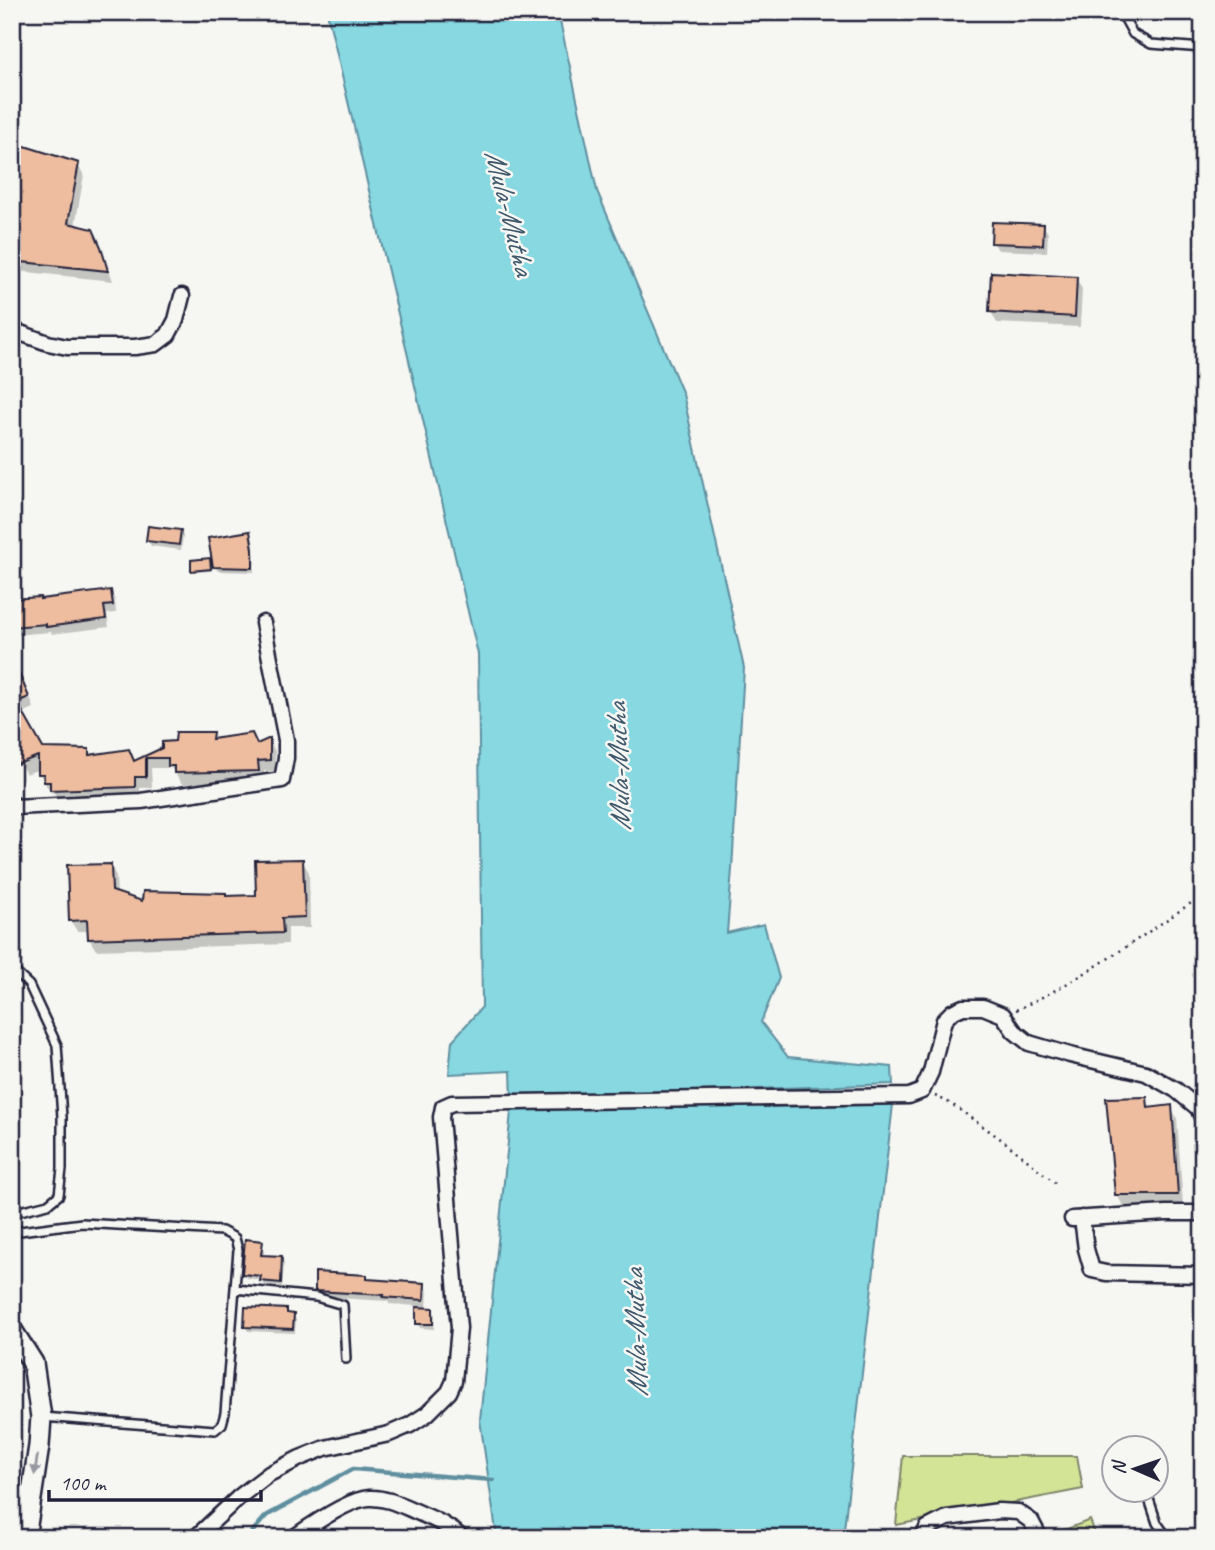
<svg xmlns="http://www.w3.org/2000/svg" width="1215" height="1550" font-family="Caveat,sans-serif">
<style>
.green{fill:#d4e497;stroke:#7b8369;stroke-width:2}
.water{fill:#87d8e1;stroke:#5f8f9f;stroke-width:2}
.shadow{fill:#0003}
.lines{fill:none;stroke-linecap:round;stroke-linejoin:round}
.stream{stroke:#5f8f9f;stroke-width:4.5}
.building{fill:#eebc9f;stroke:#22223b;stroke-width:2}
.service-casing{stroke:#22223b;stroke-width:12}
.minor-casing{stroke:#22223b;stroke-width:19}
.secondary-casing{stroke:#22223b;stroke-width:24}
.path{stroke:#22223b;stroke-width:2.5;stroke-dasharray:2 5;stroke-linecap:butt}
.service{stroke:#f6f6f2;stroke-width:7}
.minor{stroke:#f6f6f2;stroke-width:14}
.secondary{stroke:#f6f6f2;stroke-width:19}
.oneway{fill:#9797a0}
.labels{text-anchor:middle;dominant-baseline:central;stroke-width:5;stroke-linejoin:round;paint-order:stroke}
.water-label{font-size:30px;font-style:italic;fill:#40596d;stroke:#f6f6f2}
</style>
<rect width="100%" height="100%" fill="#f6f6f2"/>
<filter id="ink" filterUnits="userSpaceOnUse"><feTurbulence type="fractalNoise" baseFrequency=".0143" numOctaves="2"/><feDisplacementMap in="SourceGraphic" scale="14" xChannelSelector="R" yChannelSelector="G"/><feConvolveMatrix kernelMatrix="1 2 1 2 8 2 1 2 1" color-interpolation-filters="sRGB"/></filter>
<g filter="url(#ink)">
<!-- green -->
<path class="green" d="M903,1456H1077L1083,1489L896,1525Z
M1090,1520L1097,1538H1061L1059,1532Z"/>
<!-- water -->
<path class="water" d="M327,12H558L597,191L683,394L744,668L732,869L727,933L764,924L779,978L761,1022L788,1057L892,1067L893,1084L512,1098L511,1071L449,1074L452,1041L482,1007L478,654Z
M894,1096L843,1538H497L480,1420L512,1102Z"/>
<!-- shadow -->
<path class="shadow" d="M1202,143H1203V273L1199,266Z
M12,144L77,164L84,175L75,226L99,242L113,281L17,271L12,269Z
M1043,225L1048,233L1047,252L998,250L993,242Z
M1076,279L1082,289L1080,327L997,323L991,312Z
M1197,308H1203V325H1200L1197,320Z
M12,448L16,454L17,473H12Z
M12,494H15L20,502L21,512L18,513L20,531L12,532Z
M180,531L183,536L181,550L151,546L148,541Z
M249,533L252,538L255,556L254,572L218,571L215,566Z
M209,560L211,571L194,572L193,570Z
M110,592L115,600L116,613L107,614L109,627L52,634L51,632L12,635V601Z
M12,665H14L21,675L34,708L22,713L42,749L88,751L92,757L134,762L163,749L212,734L215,740L258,746L269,741L275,751V771H264V781L182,784L171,768H151L152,787L140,788V798L59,800L54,793H52L46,785L40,774V769L26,774L20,764L12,767Z
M302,861L309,872L310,928H288V944L96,950L89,939V931H77L70,920L110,865L116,876L117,894L144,903L225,894L227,898L258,897Z
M1146,1099L1152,1109L1171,1107L1177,1118L1183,1206H1123L1117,1195Z
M261,1243L264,1248V1257L281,1258L284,1263L282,1287L265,1286L262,1280L247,1278L244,1273Z
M366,1277L368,1281L424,1284L428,1291L427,1309H432L435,1314L434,1329L420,1328L417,1323L418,1306L389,1304L388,1301L320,1297L316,1290Z
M286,1311L289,1315H293L296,1320L295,1333L248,1331L245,1326Z
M958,1532L961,1536L987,1532L990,1538H936Z"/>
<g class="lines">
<!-- stream -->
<path class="stream" d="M247,1538L266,1516L353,1469L493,1480"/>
</g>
<!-- building -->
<path class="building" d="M12,142L79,163L68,223L93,229L101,247L108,271L12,261Z
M992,222L1044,224L1043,245L991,243Z
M991,272L1077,277L1075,317L989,312Z
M148,526L181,530L179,545L146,541Z
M250,531L253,549V568L213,567L208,538Z
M210,558L211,569L191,571V560Z
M111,590L113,605L104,606L106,619L46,627V624L12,627V599L40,597V599Z
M12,657L29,697L17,702L43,748L89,749V755L129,749L134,761L162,748V742L175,741L176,732H213L212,739L252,733L257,744L270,738V760L258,761L259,771L174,773V766H168V758H146V777H135V787L50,790V782H44V774H38V756L18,764L12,749Z
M303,859L305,917L282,918L283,933L88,939L87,920L69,921L67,865L111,864L112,891L142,901L143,891L226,893V896L256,895L255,860Z
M1147,1097L1148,1108L1172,1105L1178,1195H1115L1106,1098Z
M245,1239L263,1241L261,1255L282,1256L281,1283L260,1281L261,1276L242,1274Z
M315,1272L367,1275V1279L425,1283L424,1300L383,1297L384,1295L315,1291Z
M245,1307L287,1309V1313L294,1314L293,1329L244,1327Z
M416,1307L433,1308V1324H416Z"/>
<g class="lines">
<!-- service casing -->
<g class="service-casing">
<path id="service" d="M1121,12L1133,34L1151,44L1203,48
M12,969L29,985L57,1045L62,1117V1169L59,1195L48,1204L12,1213
M12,1232L82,1223L222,1231L235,1238L238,1250L225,1413L222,1424L215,1430L42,1417
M235,1289L316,1297L343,1305L346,1359
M1146,1490L1157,1523L1168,1538"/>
</g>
<!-- minor casing -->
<g class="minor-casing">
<path id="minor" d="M12,330L48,343L67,347H135L156,344L168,335L176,320L182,296
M12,803L14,807L141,801L282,780L286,758V740L263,623
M1082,1218L1086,1249L1092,1270L1106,1273L1203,1275
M1072,1219L1166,1213H1203
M195,1538L239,1497L269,1474L300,1458L325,1448L389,1434L410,1425L427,1414L449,1392L454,1381L459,1328L441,1117L443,1107L452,1103L909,1096L922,1091L931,1072L944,1020L952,1012L963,1007H983L1003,1015L1014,1031L1029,1043L1070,1055L1146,1073L1176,1090L1198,1108L1203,1119
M293,1538C310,1526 349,1499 369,1498C385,1497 401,1505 415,1511C433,1519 447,1524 462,1538
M924,1538L927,1528L947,1518L999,1511L1018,1512L1031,1521L1040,1538"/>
</g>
<!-- secondary casing -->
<g class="secondary-casing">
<path id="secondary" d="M12,1330L33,1363L41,1417L39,1446L25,1538"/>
</g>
<!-- path -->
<path class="path" d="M1016,1010C1083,979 1142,936 1203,895
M935,1096L950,1103L1005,1142L1059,1186"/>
<!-- service -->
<use href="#service" class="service"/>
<!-- minor -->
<use href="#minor" class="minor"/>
<!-- secondary -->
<use href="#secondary" class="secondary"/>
</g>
<!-- one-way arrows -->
<defs><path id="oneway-solid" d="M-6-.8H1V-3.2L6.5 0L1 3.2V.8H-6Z" transform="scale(1.75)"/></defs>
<use class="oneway" href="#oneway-solid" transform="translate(36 1465) rotate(99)"/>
</g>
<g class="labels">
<!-- water labels -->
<g class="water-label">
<text transform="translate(510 212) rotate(76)">Mula-Mutha</text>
<text transform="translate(618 767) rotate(-92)">Mula-Mutha</text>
<text transform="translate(635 1333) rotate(-92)">Mula-Mutha</text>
</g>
</g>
<!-- margin -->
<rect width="1215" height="1550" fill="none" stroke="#f6f6f2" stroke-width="42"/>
<rect x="21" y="21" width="1173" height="1508" fill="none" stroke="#22223b" stroke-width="2.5" filter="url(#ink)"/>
<!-- north arrow -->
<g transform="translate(1135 1469) rotate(272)"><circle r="33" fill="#f6f6f2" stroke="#a1a1a9" stroke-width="2"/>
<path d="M0-5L12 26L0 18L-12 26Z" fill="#22223b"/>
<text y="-10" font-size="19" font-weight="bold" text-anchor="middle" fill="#22223b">N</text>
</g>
<!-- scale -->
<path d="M49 1490v10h212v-10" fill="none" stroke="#22223b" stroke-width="3.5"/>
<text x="60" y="1490" font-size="21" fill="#22223b" stroke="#f6f6f2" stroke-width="5" paint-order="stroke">100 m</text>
</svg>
